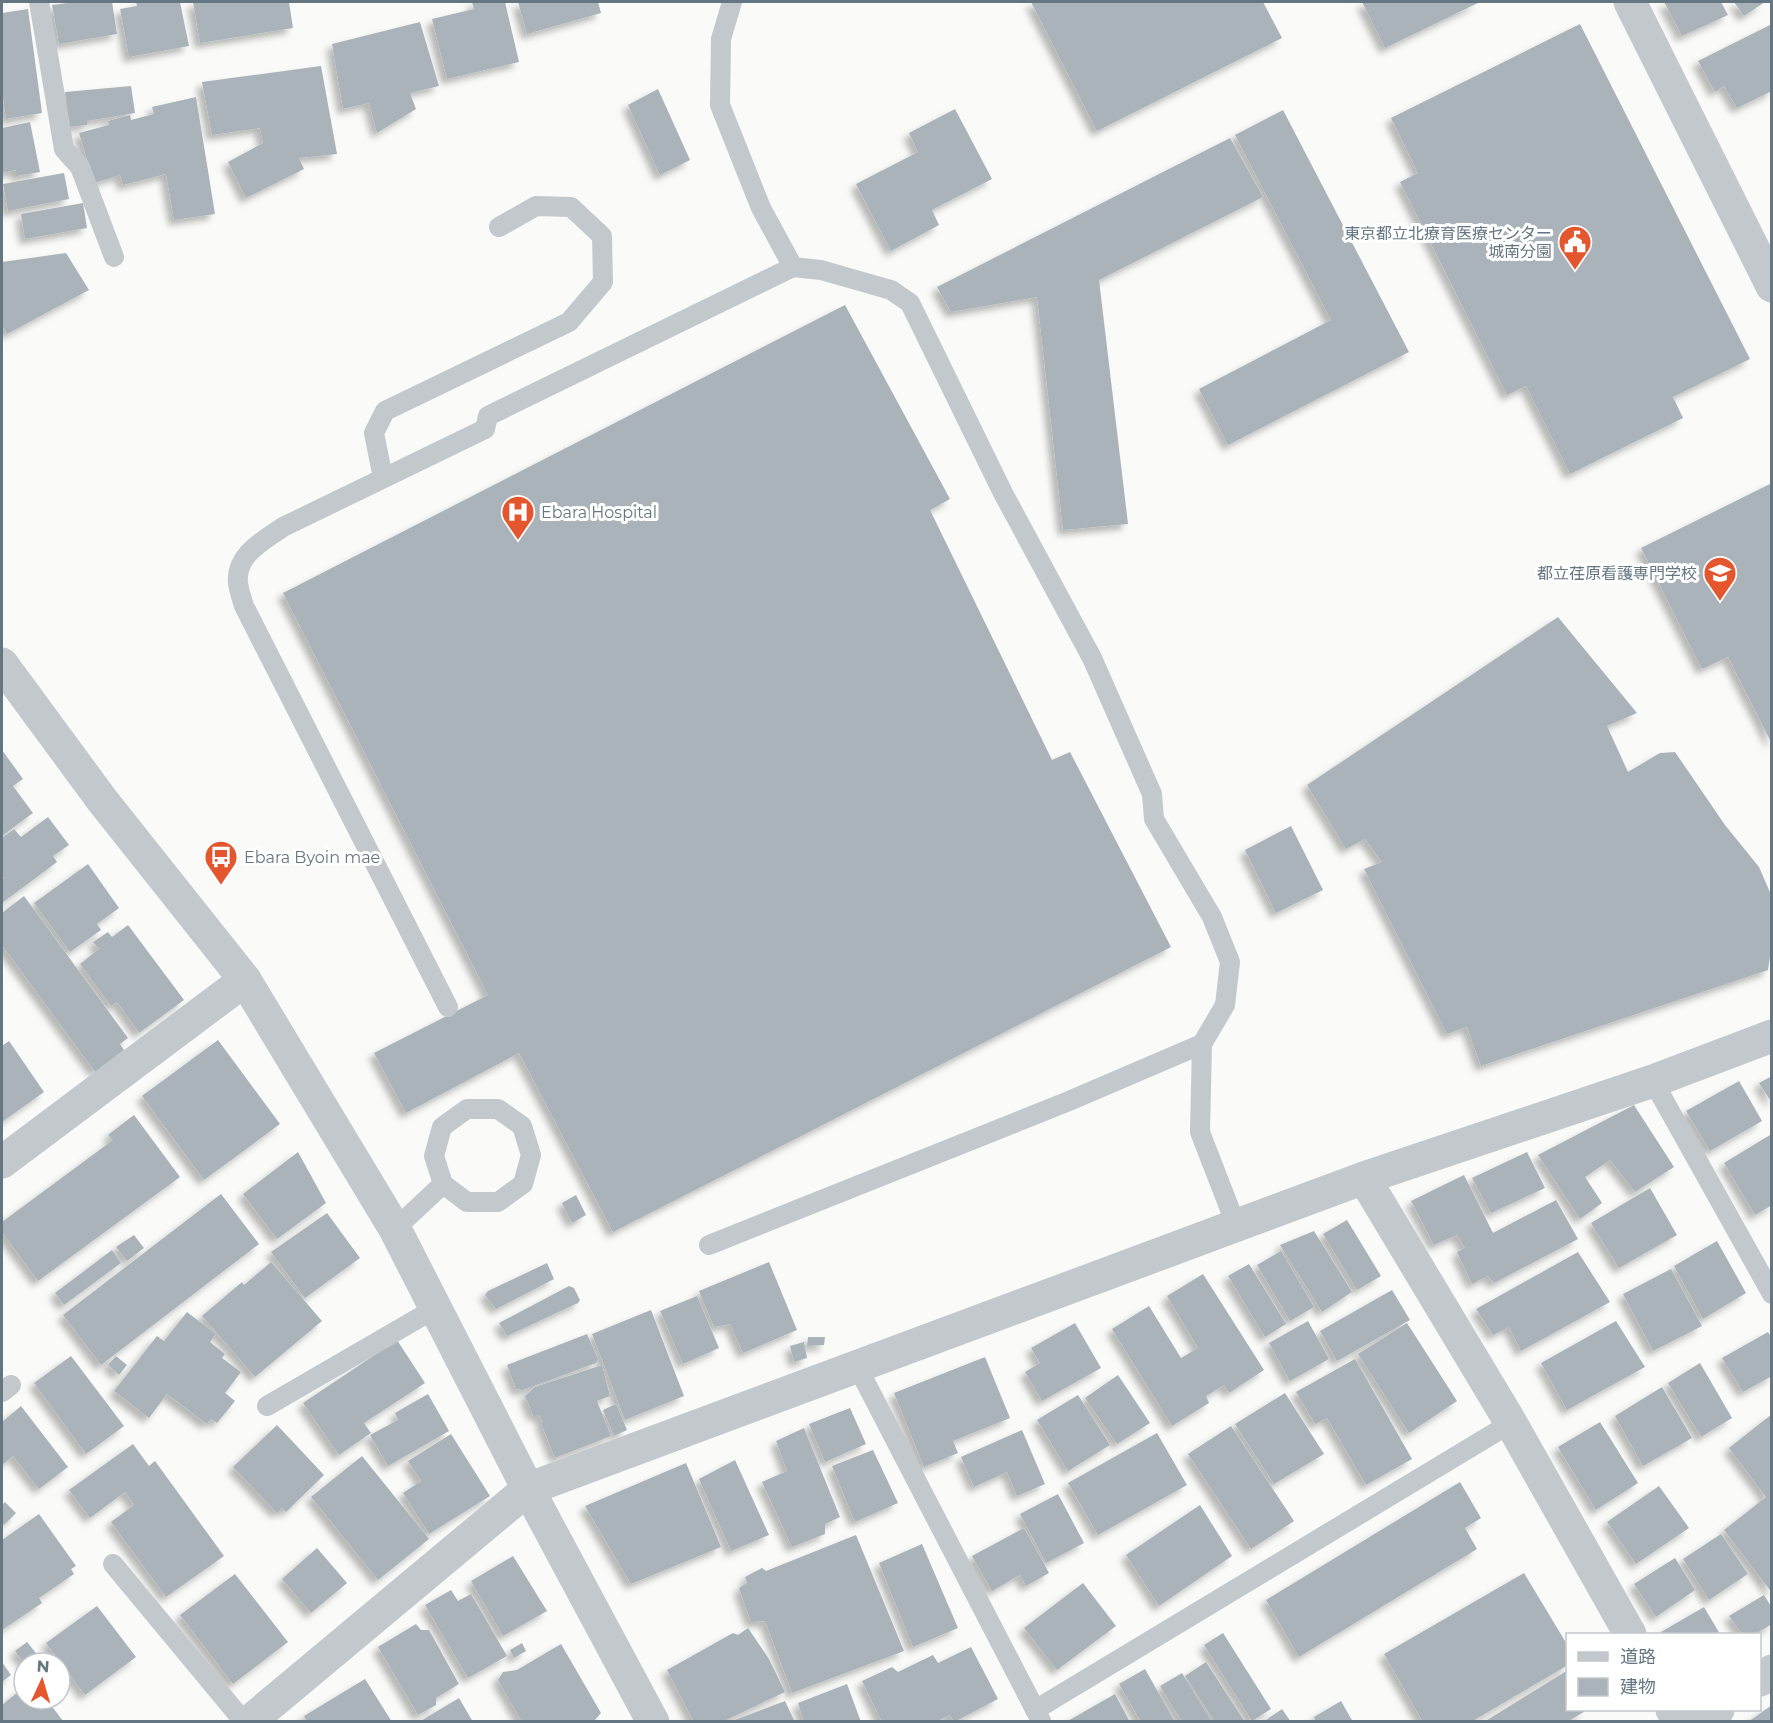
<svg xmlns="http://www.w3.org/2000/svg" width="1773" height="1723" font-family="Montserrat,'Noto Sans JP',sans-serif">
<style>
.building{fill:#aab3b9;filter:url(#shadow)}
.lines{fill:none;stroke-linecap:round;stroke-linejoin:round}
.service{stroke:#c3c8cc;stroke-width:20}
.minor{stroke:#c3c8cc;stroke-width:33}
.tertiary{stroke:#c3c8cc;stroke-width:33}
.labels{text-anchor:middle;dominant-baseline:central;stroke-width:6;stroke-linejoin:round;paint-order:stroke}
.poi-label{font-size:16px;fill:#657683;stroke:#fff;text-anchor:end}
</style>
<defs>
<filter id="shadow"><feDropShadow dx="-5.5" dy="5.5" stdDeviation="3" flood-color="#0004"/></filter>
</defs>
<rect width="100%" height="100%" fill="#fafaf8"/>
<!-- building -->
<path class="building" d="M76,2H112L117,34L59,44L52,5Z
M136,2H180L189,46L129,57L120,9L137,6Z
M193,2H289L293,28L200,43Z
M472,2H505L519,62L447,79L432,19L474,9Z
M518,2H598L601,13L527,34Z
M1031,2H1263L1282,38L1097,131Z
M1362,2H1480L1385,48Z
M1664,2H1721L1728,15L1682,36Z
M1734,2H1765L1744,16Z
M28,9L42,113L6,119L2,90V13Z
M420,22L439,86L410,93L416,109L377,133L369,103L343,109L332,44Z
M1580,24L1750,359L1673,397L1683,418L1570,474L1526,386L1507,395L1400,182L1418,173L1391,118Z
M1772,24V91L1737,108L1724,86L1715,92L1698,61Z
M321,66L337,154L299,158L304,169L246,198L228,162L263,143L260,128L212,135L202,82Z
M131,86L135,113L87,121V125L68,127L65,92Z
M658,89L690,160L660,175L628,105Z
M196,97L215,214L174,220L166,174L123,185L120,175L94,183L79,133L109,125L108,121L130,115L131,120L154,114L152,107Z
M955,109L992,179L932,210L939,225L891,251L856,184L918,152L909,133Z
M1283,110L1409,352L1228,445L1199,389L1331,320L1235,135Z
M30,122L40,172L16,176V170L2,173V128Z
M1230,138L1263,197L1099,280L1128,524L1063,530L1037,297L951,312L937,287Z
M64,173L69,199L8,211L3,184Z
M83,203L87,228L25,239L21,214Z
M66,253L89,290L7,334L2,326V262Z
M845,305L950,499L930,510L1052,760L1070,752L1171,947L613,1232L519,1053L406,1113L374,1053L488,995L283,593Z
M1772,483V744L1728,657L1702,669L1641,548Z
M1558,617L1637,713L1607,726L1628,772L1660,753L1675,752L1725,825L1759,867L1772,897V943L1768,970L1481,1066L1467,1027L1447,1034L1364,869L1382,862L1365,839L1346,849L1307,785Z
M2,750L23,779L13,786L33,813L3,835Z
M48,817L69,845L53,856L57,862L2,903V880L4,878L2,875V838L14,829L21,837Z
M1291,826L1323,890L1276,913L1245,850Z
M88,864L119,908L97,924L101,930L70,952L34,903Z
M24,896L128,1038L120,1044L124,1050L95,1072L2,945V913Z
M128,925L184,1000L139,1033L117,1002L111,1006L80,964L99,949L93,942L108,932L112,937Z
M218,1040L280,1124L204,1180L142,1096Z
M9,1041L44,1092L2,1122V1046Z
M1772,1076V1103L1759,1083Z
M1739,1081L1762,1121L1710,1151L1686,1111Z
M1634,1105L1674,1167L1635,1192L1610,1160L1585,1177L1602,1203L1580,1219L1538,1155Z
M134,1115L180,1177L38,1281L2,1232V1222L113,1140L108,1135Z
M1770,1135L1772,1205L1755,1215L1724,1163Z
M298,1152L326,1203L277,1239L243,1194Z
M1527,1152L1545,1188L1491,1213L1472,1178Z
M1464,1175L1493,1233L1556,1200L1578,1239L1494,1283L1488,1276L1472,1284L1457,1252L1465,1248L1457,1235L1434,1245L1411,1201Z
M1650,1188L1677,1235L1619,1268L1591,1223Z
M221,1194L259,1244L101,1365L63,1315Z
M576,1195L586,1215L572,1223L562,1203Z
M327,1213L360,1258L305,1298L271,1252Z
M1347,1220L1381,1276L1357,1290L1323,1234Z
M1314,1231L1352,1292L1322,1312L1280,1245Z
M134,1235L144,1248L127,1261L116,1247Z
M1717,1241L1746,1293L1703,1319L1674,1266Z
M112,1250L121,1263L64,1305L55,1293Z
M1281,1251L1314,1307L1290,1321L1257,1265Z
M1578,1252L1610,1302L1521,1351L1509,1327L1493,1335L1476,1309Z
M271,1262L322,1321L255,1377L202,1316L242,1282L244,1285Z
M769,1262L797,1330L743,1353L730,1324L714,1327L699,1291Z
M547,1263L554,1279L496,1309L485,1295L488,1291Z
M1249,1264L1286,1324L1265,1337L1228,1276Z
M1671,1269L1702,1326L1653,1351L1623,1294Z
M1203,1274L1264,1370L1229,1393L1224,1385L1206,1396L1209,1403L1172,1426L1112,1329L1149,1306L1181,1358L1198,1348L1167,1296Z
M569,1286L574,1288L580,1300L578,1303L507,1336L499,1323Z
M1392,1290L1410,1320L1337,1361L1320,1331Z
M697,1296L719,1348L683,1364L660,1311Z
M651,1310L684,1396L625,1420L592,1334Z
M187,1312L216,1334L210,1342L225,1354L222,1358L241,1372L225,1393L235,1401L217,1423L211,1419L207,1424L167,1394L149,1418L114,1391L157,1336L164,1341Z
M1308,1321L1329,1359L1290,1381L1269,1343Z
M1616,1321L1645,1367L1567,1410L1541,1363Z
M1075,1323L1101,1368L1042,1401L1025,1372L1040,1363L1031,1348Z
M1407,1323L1457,1401L1409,1433L1358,1354Z
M1768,1332L1772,1338V1376L1743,1392L1722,1358Z
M587,1334L598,1359L596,1363L523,1390L516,1389L507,1365Z
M808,1337H825L824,1345L807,1346Z
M397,1340L425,1383L364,1423L371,1433L339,1455L303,1403Z
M804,1342L807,1358L794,1362L790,1346Z
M71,1356L124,1426L86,1454L34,1383Z
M116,1356L127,1365L119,1375L108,1365Z
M985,1357L1010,1418L953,1441L958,1453L924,1467L894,1393Z
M1355,1359L1412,1459L1366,1485L1327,1418L1315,1424L1296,1392Z
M1700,1363L1732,1418L1701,1437L1668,1383Z
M602,1365L610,1396L597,1401L611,1436L555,1458L541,1423L543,1422L538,1415H533L525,1396L535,1387Z
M1118,1375L1150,1423L1117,1444L1085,1398Z
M1662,1387L1692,1438L1643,1466L1615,1416Z
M1285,1393L1324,1454L1274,1484L1235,1424Z
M428,1394L449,1431L388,1466L370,1435L398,1420L395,1413Z
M1078,1395L1110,1445L1068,1471L1037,1420Z
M616,1404L627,1430L614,1436L603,1410Z
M21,1406L68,1467L39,1489L13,1456L2,1465V1422Z
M850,1408L866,1444L825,1462L809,1424Z
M1772,1414V1593L1724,1530L1766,1497L1729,1448Z
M1600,1422L1638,1483L1596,1510L1558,1447Z
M277,1425L324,1475L286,1512L282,1508L277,1513L233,1467Z
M1231,1426L1294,1521L1251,1549L1188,1454Z
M804,1428L840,1517L825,1524V1534L792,1547L762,1482L787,1471L776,1441Z
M1022,1430L1045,1484L1017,1496L1007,1472L974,1487L961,1457Z
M1157,1433L1187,1485L1098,1535L1068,1483Z
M451,1434L490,1496L429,1534L403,1493L421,1481L408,1461Z
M133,1444L149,1466L155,1461L224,1556L166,1597L111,1522L134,1505L125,1492L90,1518L69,1490Z
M873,1450L898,1503L855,1522L832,1466Z
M362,1456L429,1539L378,1580L311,1497Z
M735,1460L769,1535L731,1551L699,1479Z
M686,1463L721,1547L631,1584L585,1506Z
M1460,1482L1481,1518L1465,1528L1477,1549L1299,1657L1266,1600Z
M1659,1486L1689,1528L1636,1564L1607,1522Z
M1058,1494L1084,1543L1046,1563L1020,1514Z
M5,1502L16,1513L4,1525L2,1522V1505Z
M1200,1505L1232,1556L1159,1606L1126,1555Z
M39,1514L76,1566L71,1569L74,1574L39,1598L42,1603L2,1630V1540Z
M1024,1528L1049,1573L1026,1586L1020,1575L992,1591L972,1556Z
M1721,1534L1748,1574L1709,1600L1683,1559Z
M856,1535L904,1651L792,1693L765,1621L751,1622L739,1588L747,1583L745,1577L762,1568L766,1571Z
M922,1544L958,1628L913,1647L879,1563Z
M317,1548L347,1583L311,1613L282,1579Z
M513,1556L547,1611L503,1636L471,1581Z
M1675,1558L1695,1590L1656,1617L1634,1584Z
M1524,1573L1568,1646V1665L1471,1722H1423L1384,1654Z
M235,1574L288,1642L233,1684L180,1615Z
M1083,1583L1116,1626L1057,1670L1024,1628Z
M451,1590L458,1601L471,1594L507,1656L468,1678L425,1605Z
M1764,1595L1772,1608V1624L1755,1634H1742L1729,1616Z
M97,1606L136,1657L85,1695L46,1643Z
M1704,1607L1720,1634H1663L1661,1632Z
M416,1624L421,1630H429L459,1684L436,1698V1705L418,1715L378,1647Z
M748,1628L769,1659L785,1692L722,1722H694L667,1670L733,1633L738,1635Z
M1223,1633L1271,1709L1252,1721L1204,1645Z
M27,1642L40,1658L33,1663H24L15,1651Z
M522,1643L526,1651L514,1658L510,1650Z
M561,1644L601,1713L593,1722H522L498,1680L503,1672L517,1670Z
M971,1647L998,1699L954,1722L950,1715L936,1722H882L862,1681L892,1667L898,1672L933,1655L938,1663Z
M2,1662L11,1675L2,1682Z
M1206,1662L1245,1722H1215L1185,1676Z
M1145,1669L1175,1722H1141L1119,1684Z
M1568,1670V1710H1587L1567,1722H1484Z
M1182,1673L1212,1722H1182L1160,1686Z
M365,1679L392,1722H307L304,1716Z
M847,1684L861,1722H804L798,1703Z
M24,1687V1699H46L64,1722H2V1705Z
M1115,1694L1130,1722H1066Z
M459,1698L473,1722H419Z
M785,1701L795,1722H732V1721Z
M1341,1701L1353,1722H1316L1314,1717Z
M1772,1705V1722H1748Z
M1282,1709L1291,1722H1263Z"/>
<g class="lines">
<!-- service -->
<path class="service" d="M39,2L64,149L80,167L114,257
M732,2L721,39L720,105L761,208L793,267
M383,478L374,433L385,411L569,322L603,282L602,236L571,207L536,206L499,227
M448,1007L244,606C242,599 239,591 238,583C235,555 263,541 283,527L485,429L488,416L793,267L821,270L891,290L910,303L1003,493L1092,658L1152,794L1154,819L1212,917L1230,962L1225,1005L1202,1044L1200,1132L1236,1225
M1653,1081L1772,1294
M395,1229L443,1184L434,1156L442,1127L467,1109H498L522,1126L531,1155L523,1184L498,1202H467L443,1184
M709,1245L1069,1101L1202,1044
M857,1366L1041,1721
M2,1392L11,1385
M267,1406L436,1308
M113,1564L244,1722
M1035,1710L1511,1423"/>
<!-- minor -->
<path class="minor" d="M1630,2L1772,286
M2,1162L245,980
M1364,1178L1511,1423L1630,1634
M1760,1680L1772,1671
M1672,1710L1679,1722
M249,1722L528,1489L1364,1178L1653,1081L1772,1036
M1701,1722L1718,1710"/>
<!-- tertiary -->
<path class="tertiary" d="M2,664L102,800L245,980L395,1229L528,1489L653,1722"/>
</g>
<!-- icons -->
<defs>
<g id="civic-pin" transform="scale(1.725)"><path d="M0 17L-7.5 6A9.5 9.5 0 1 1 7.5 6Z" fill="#e4572e" stroke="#fff"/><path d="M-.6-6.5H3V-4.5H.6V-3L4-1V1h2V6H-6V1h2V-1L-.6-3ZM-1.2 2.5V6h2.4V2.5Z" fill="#fff"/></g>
<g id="hospital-pin" transform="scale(1.725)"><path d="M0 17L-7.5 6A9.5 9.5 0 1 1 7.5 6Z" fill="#e4572e" stroke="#fff"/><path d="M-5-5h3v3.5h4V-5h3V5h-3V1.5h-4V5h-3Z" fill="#fff"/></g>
<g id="school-pin" transform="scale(1.725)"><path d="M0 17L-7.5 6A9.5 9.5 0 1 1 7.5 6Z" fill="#e4572e" stroke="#fff"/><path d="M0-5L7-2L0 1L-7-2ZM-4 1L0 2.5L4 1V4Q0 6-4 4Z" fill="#fff"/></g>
<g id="bus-pin" transform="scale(1.725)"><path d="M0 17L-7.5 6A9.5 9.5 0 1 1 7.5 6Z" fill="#e4572e" stroke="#fff"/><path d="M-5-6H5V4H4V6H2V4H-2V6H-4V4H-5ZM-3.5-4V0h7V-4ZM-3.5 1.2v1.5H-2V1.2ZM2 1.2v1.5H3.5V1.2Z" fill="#fff"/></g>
</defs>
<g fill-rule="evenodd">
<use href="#civic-pin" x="1575" y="242"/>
<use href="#hospital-pin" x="518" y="512"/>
<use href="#school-pin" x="1720" y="573"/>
<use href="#bus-pin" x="221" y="857"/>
</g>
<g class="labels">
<!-- poi labels -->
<g class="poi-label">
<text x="1552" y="233">東京都立北療育医療センター<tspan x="1552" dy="18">城南分園</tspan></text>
<text x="541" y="512" text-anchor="start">Ebara Hospital</text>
<text x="1697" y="573">都立荏原看護専門学校</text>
<text x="244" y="857" text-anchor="start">Ebara Byoin mae</text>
</g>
</g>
<!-- border -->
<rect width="1773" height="1723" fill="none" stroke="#657683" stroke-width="6"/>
<!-- legend -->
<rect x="1566" y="1633" width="195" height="78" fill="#ffffff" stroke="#c1c8cd" stroke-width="1.5"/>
<rect x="1578" y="1652" width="30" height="9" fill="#c3c8cc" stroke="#c1c8cd" stroke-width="1.5"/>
<text x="1620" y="1663" font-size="18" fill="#657683">道路</text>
<rect x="1578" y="1678" width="30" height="18" fill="#aab3b9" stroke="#c1c8cd" stroke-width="1.5"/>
<text x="1620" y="1693" font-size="18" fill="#657683">建物</text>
<!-- north arrow -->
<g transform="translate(42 1681) rotate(4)"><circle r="28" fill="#ffffff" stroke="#c1c8cd" stroke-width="1.5"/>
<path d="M0-4.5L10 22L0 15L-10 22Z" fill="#e4572e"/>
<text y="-9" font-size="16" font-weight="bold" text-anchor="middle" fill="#657683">N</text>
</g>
</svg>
